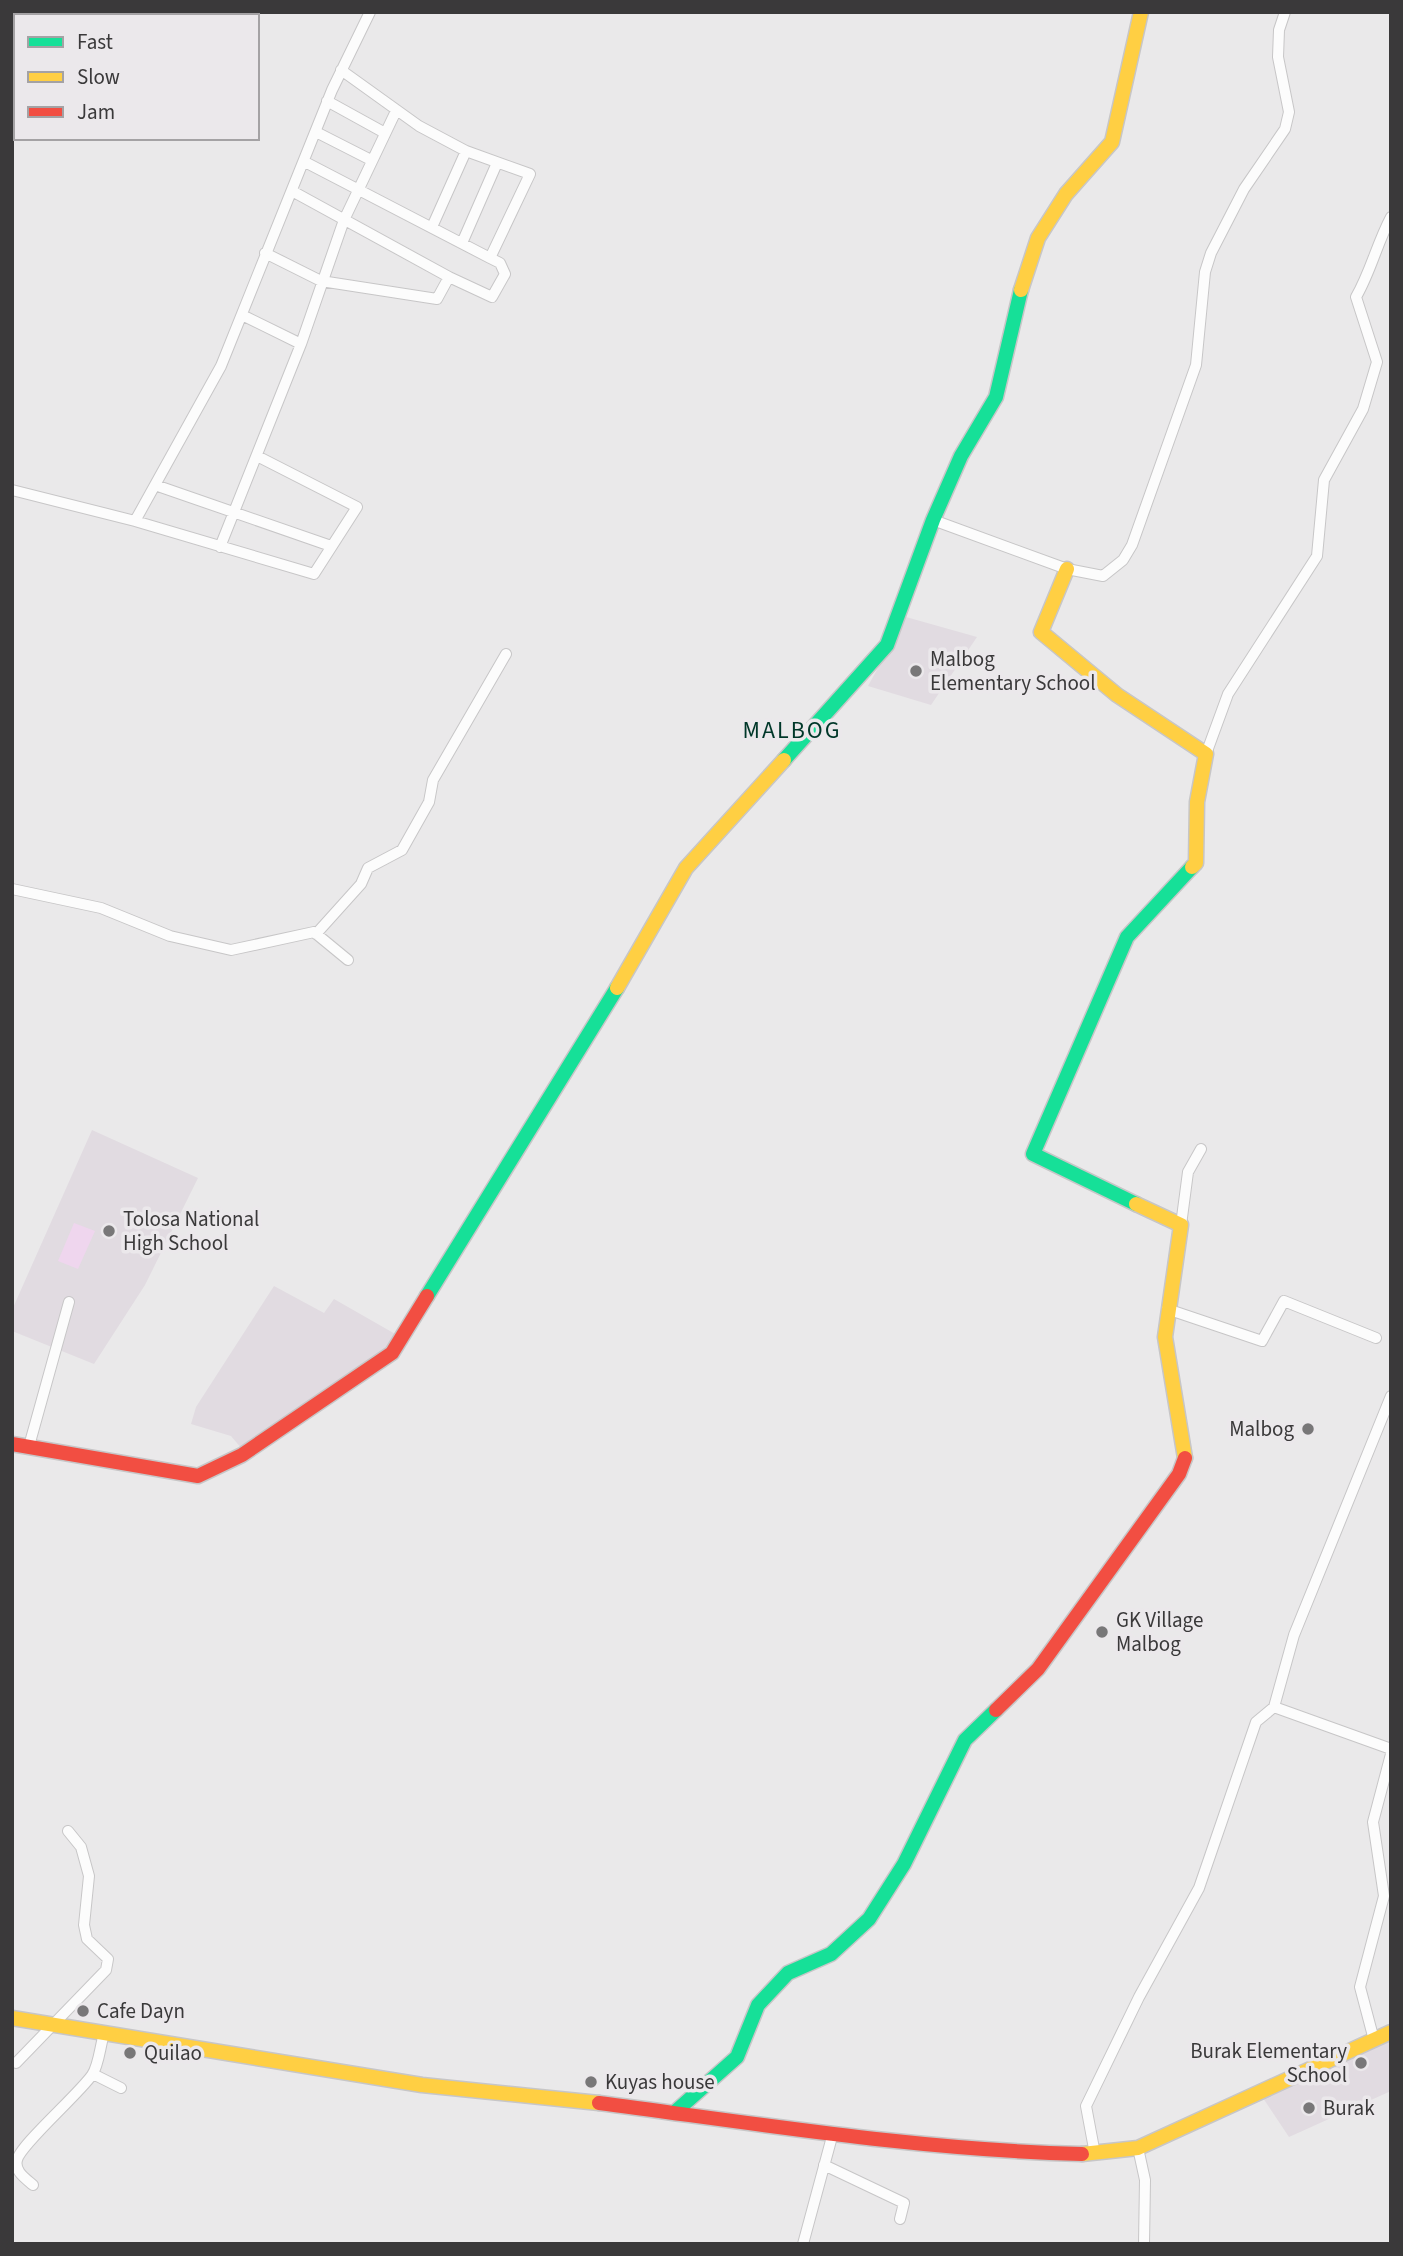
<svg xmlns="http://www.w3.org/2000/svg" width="1403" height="2256" font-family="'Source Sans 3',sans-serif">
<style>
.built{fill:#e1dbe1}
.green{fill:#efd6ee}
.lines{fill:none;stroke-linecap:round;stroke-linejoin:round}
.street-casing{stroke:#c7c6c7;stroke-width:12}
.fast-casing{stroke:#c7c6c7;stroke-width:17}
.slow-casing{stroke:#c7c6c7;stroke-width:17}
.jam-casing{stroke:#c7c6c7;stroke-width:17}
.street{stroke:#fcfcfc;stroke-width:10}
.fast{stroke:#16e098;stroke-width:14}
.slow{stroke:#ffcf43;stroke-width:14}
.jam{stroke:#f24e42;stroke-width:14}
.poi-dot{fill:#787778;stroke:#ebe8eb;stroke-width:2.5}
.labels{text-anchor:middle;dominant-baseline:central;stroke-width:7;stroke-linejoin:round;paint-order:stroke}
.poi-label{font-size:21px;fill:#3a393a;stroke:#ebe8eb;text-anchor:start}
.quarter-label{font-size:24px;letter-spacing:2px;fill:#003729;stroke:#ebe8eb}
</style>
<rect width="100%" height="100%" fill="#eae9ea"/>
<!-- built -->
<path class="built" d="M906,617L977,637L931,705L868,686Z
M92,1130L198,1178L145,1285L94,1364L12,1331V1310Z
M274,1286L324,1313L334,1299L397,1335L389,1350L242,1449L231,1436L191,1424L196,1407Z
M1391,2036V2091L1289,2137L1261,2095Z"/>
<!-- green -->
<path class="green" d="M74,1223L95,1231L78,1269L58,1261Z"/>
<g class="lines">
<!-- street casing -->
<g class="street-casing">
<path id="street" d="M327,101L385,133
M316,132L371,160
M305,162L490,258L530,174L466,151L419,126L341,70
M432,227L466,151
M462,243L497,163
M265,253L321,281L437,299L449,277L292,191
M449,277L492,297L505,274L500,263L490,258
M242,315L301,344
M155,485L331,546
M12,490L135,521L314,574L357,507L257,456
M933,520L1067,569L1103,576L1123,560L1132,545L1196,365L1205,272L1211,253L1244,189L1285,129L1289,112L1278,57L1279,30L1285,12
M135,521L221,366L332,90L370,12
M220,547L301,344L344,220L396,111
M1206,754L1228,694L1317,556L1324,480L1363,409L1377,362L1356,297C1371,271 1377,243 1391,217
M12,889L101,908L170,936L231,950L314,932L348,960
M316,934L361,884L368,868L402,850L429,802L433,780L506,654
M1181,1225L1188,1172L1201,1149
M1167,1309L1262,1341L1284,1301L1376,1338
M1391,1396L1294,1635L1274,1707L1391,1749
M29,1446L69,1302
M1374,2040L1360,1987L1384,1896L1373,1822L1391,1754
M16,2063L106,1970L108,1959L87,1939L84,1925L89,1876L81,1847L68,1831
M93,2074L121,2088
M1138,2148L1145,2180L1144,2244
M1095,2154L1086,2106L1139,1997L1199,1888L1256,1722L1274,1707
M824,2165L904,2203L900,2219
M33,2185C25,2178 14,2171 17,2160C20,2145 78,2095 92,2075C99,2065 100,2046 104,2034
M803,2244L833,2133"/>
</g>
<!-- fast casing -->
<g class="fast-casing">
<path id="fast" d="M784,760L887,645L933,520L961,456L996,397L1021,290
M1136,1204L1033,1154L1127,937L1192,867
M427,1296L617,988
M675,2112L737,2057L758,2005L788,1973L831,1954L869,1919L904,1864L965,1740L996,1710"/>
</g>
<!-- slow casing -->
<g class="slow-casing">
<path id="slow" d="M1021,290L1038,238L1066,194L1112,142L1141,12
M1067,569L1041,632L1117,695L1206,754L1197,802L1196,863L1192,867
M617,988L686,868L784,760
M1136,1204L1181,1225L1165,1337L1185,1458
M12,2018L422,2085L599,2103
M1082,2154L1138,2148L1391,2032"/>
</g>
<!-- jam casing -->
<g class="jam-casing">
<path id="jam" d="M12,1444L198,1476L242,1455L392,1353L427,1296
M996,1710L1038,1669L1179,1474L1185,1458
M599,2103C760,2124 920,2150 1082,2154"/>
</g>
<!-- street -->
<use href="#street" class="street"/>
<!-- fast -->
<use href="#fast" class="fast"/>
<!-- slow -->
<use href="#slow" class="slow"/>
<!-- jam -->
<use href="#jam" class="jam"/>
</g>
<!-- markers -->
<g class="poi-dot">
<circle cx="916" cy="671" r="7"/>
<circle cx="109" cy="1231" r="7"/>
<circle cx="1308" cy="1429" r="7"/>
<circle cx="1102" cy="1632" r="7"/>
<circle cx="83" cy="2011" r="7"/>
<circle cx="130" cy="2053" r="7"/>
<circle cx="1361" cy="2063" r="7"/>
<circle cx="591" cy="2082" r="7"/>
<circle cx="1309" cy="2108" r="7"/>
</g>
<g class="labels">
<!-- poi labels -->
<g class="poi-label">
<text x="930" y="659">Malbog<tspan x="930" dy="24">Elementary School</tspan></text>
<text x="123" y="1219">Tolosa National<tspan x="123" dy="24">High School</tspan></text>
<text x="1294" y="1429" text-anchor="end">Malbog</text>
<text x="1116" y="1620">GK Village<tspan x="1116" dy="24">Malbog</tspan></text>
<text x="97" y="2011">Cafe Dayn</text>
<text x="1347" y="2051" text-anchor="end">Burak Elementary<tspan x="1347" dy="24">School</tspan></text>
<text x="144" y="2053">Quilao</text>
<text x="605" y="2082">Kuyas house</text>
<text x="1323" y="2108">Burak</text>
</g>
<!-- quarter labels -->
<g class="quarter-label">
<text x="792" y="730">MALBOG</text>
</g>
</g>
<!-- border -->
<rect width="1403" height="2256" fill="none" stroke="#3a393a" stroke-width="28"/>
<!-- legend -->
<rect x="14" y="14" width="245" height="126" fill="#ebe8eb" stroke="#a4a2a4" stroke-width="2"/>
<rect x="28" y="37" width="35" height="10" fill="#16e098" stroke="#a4a2a4" stroke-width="2"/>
<text x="77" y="49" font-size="21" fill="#3a393a">Fast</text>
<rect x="28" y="72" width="35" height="10" fill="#ffcf43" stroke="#a4a2a4" stroke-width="2"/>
<text x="77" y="84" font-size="21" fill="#3a393a">Slow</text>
<rect x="28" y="107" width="35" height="10" fill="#f24e42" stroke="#a4a2a4" stroke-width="2"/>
<text x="77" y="119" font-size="21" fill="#3a393a">Jam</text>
</svg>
